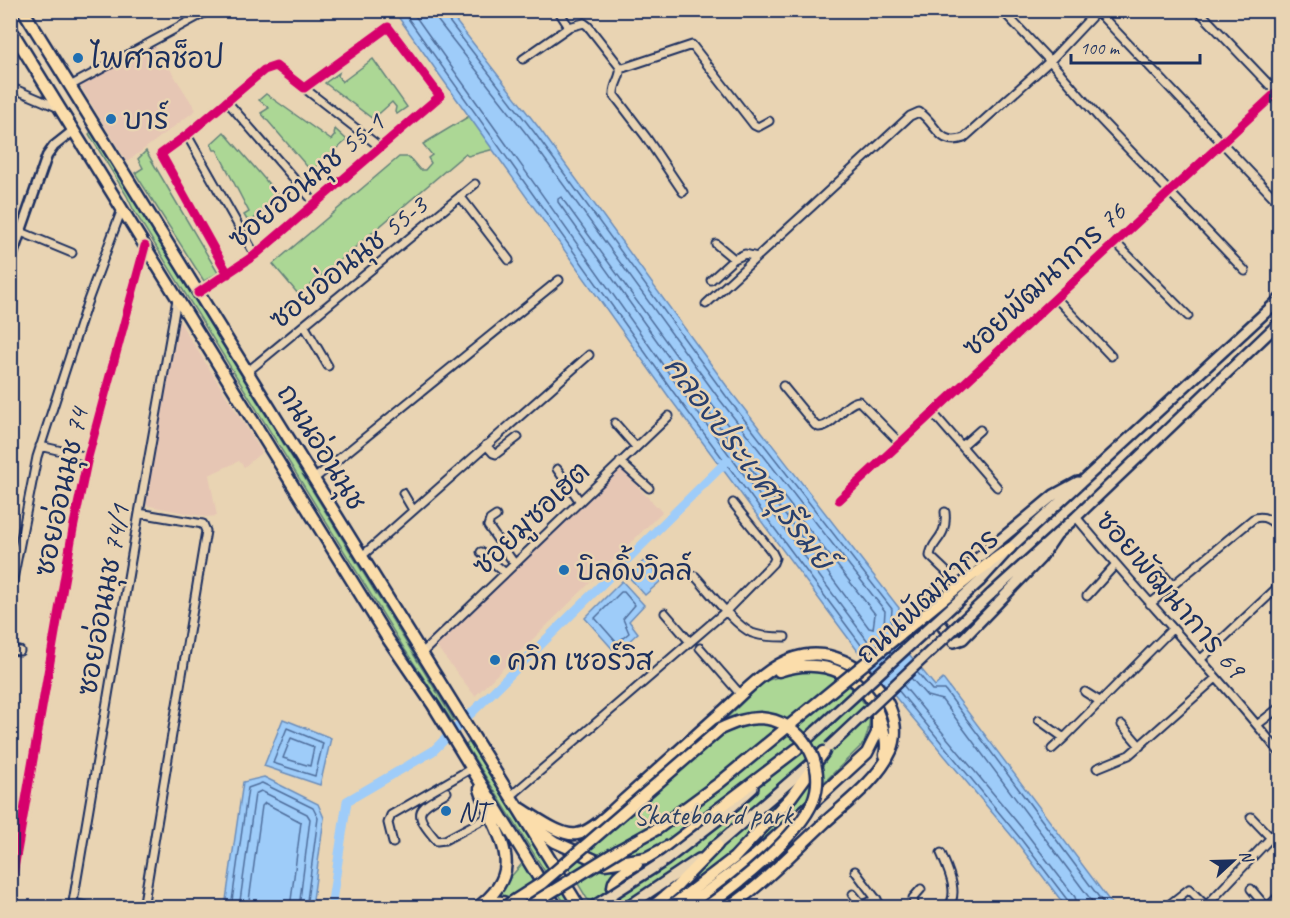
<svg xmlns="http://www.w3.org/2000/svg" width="1290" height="918" font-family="Caveat,'Playpen Sans Thai',sans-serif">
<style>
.built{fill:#e6c6b4}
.green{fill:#acd795;stroke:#64837a;stroke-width:1.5}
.water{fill:#9eccf9;stroke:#6a8dbb;stroke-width:1.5}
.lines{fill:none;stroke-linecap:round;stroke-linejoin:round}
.shore{stroke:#4f6e9c;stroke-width:1.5}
.canal{stroke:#9eccf9;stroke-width:9}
.minor-casing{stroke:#1b2f5e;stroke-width:11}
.tertiary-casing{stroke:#1b2f5e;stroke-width:13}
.secondary-casing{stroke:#1b2f5e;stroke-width:14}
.primary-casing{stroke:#1b2f5e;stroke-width:15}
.minor{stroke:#e9d4b3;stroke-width:7}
.tertiary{stroke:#e9d4b3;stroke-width:8}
.secondary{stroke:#e9d4b3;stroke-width:9}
.primary{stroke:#fbddab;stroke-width:10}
.secondary-bridge-casing{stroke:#1b2f5e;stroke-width:14;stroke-linecap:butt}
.primary-bridge-casing{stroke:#1b2f5e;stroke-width:15;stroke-linecap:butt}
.secondary-bridge{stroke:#e9d4b3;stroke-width:9}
.primary-bridge{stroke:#fbddab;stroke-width:10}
.cycleway-casing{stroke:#e9d4b3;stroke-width:13}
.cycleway{stroke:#d6006c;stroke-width:9}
.poi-dot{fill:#1f6fb2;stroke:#e9d4b3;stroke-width:2}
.labels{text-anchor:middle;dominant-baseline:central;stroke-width:5;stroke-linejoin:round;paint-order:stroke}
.poi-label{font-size:28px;fill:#1b2f5e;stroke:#e9d4b3;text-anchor:start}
.street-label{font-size:28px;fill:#1b2f5e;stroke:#e9d4b3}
.park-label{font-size:28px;fill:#2a4064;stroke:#e9d4b3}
.water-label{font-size:30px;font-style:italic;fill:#283f6e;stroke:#e9d4b3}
</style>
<rect width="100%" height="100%" fill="#e9d4b3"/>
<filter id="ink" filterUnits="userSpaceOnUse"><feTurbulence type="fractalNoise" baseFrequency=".0167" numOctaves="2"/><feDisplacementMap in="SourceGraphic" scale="12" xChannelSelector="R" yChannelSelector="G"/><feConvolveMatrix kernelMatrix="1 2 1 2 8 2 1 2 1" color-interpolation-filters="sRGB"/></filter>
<g filter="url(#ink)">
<!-- built -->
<path class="built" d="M154,44L196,110L127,162L79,84Z
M179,321L262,452L244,467L239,461L209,475L217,516L206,517L145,505Z
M620,468L662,512L475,696L436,646Z"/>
<!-- green -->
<path class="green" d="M373,59L407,107L397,114L395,112L396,107L392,102L373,119L325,83L339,73L338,76L342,82Z
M266,94L331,140L335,135L334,134L335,129L347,140L311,171L261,113L269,108L259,100Z
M471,115L498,148L468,156L465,154L299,295L273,264L399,157H409L420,170H425L431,163L428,158L432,155L423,144Z
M91,132L454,720L452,721L405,650L133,209L127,196L89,134Z
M224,132L280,197L249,223L244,215L249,212L217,150H214L211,144Z
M146,151L218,273L204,281L135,173L143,168L138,159Z
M798,671C806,672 814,672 822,673C842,677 864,695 869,716C871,725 867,735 864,743L803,803L756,855L691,907H592L568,867L591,849L765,681Z
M469,742L479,758L572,907H567L466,745Z
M527,858L558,908H484Z"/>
<!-- water -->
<path class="water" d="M394,11H448L539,128L731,392L899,608L896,638L935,686L943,679L1114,907H1066L1016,841L866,662L669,397Z
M645,560L662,580L645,595L627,575Z
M622,581L644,605L629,621L638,633L616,653L585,618Z
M283,719L331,738L320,785L264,766Z
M264,777L318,804L324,818L312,907H225L243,782Z"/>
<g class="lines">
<!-- shore -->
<path class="shore" d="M402,10L674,393L867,653
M411,10L680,389L873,648
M436,10L438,21L528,136L720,400L885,611L883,640
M443,10L445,16L534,132L726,396L892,609L890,634
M561,197L713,406L875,614L873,629L869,628L687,383L558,202V199Z
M621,592H624L635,605L623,619L629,633L617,643L595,618Z
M917,672L932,690H945L1107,908
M911,678L927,696L942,700L1097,908
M903,685L1026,833L1075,897L1078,908
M898,690L1020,838L1069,902L1070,908
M287,728L323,743L315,776L273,763Z
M291,738L314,747L310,766L283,758Z
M231,908L248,788L262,783L313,808L318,818L306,908
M239,908L255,794L261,791L307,814L310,819L299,908
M248,908L262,806L265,803L301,822L290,908"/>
<!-- canal -->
<path class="canal" d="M331,908L347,801L433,751L728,460"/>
<!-- minor casing -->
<g class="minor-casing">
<path id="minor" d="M558,10L569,27L584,23L588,26L620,67C622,77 613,84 614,95L646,137L683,192
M1002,10L1050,61L1099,118L1245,271
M1096,10L1280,204
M1198,10L1278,94
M523,59L569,27
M620,69L692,45L754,125L758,127L769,121
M70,86L210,10
M10,87L59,108
M304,88L380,147
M228,100L231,106L315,203
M187,135L255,255
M460,196L509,260
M21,232L72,253
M1116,243L1188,316
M716,244L734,259L745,254L757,257
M711,280L734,259
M198,293L255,255L440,96L388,27L304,88L276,66L264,70L187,135L161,154L228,274
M1056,298L1111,356
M706,304L910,116L919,112C937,123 938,147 964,138L1050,61L1098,10
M304,325L328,366
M247,372L475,184
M783,386L815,425L819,427C835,426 843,403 859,401L900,443
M933,413L997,487
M615,423L636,447
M486,445L493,453L496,454L518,437
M40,446L88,457
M962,446L980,430
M620,462L649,488
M557,469L579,500
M314,479L559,280
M403,493L413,510
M839,500L1280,89
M945,512C948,539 931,540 930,556L953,578
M139,513L203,524L206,531L143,908
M496,516L490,520L488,526L514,563
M1076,517C1142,597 1215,672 1280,753
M481,552L504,572
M362,556L589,355
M1157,567L1172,585
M695,576C709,591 734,625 752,633C762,637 774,637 785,637
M10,595L37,457L87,303L122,209
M1087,596L1116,564
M1150,604L1253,519C1264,514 1272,521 1280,529
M665,613L690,642
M700,648L741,695
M10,650L20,651
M423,652L669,416
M1200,660L1280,585
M1085,692L1101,702
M1039,720L1064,738L1172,629
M1122,725L1140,746
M1257,725L1280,707
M1052,749L1064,738
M1097,768L1129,755L1216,678
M447,792C417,810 411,811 437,841L445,840L490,816
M511,796L726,611L773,563L775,558L772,552L733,503
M1251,817L1271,838
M393,843L388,823L391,815L472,768
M941,853C947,868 961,894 947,908
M855,871L883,908
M1251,889L1267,908
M10,892L73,529L88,457L145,246
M853,894L862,905L877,899
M73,903L96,908
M72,908L139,513L177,299
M915,908L913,898L921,889
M1165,908L1189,889L1205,905L1209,903L1280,828
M1267,908L1280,895"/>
</g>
<!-- tertiary casing -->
<g class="tertiary-casing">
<path id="tertiary" d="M10,262L47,156L54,146L73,131"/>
</g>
<!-- secondary casing -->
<g class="secondary-casing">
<path id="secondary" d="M1057,534L1040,559L963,639L954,642L929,608L930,598L1054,495L1078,482
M980,581L1010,548L1280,299
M990,595L1076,517L1280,322
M799,747L816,731
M719,819L753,788
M712,849L815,760
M626,908L699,859"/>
</g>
<!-- primary casing -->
<g class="primary-casing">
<path id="primary" d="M23,10L580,908
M10,28L388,639L433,705L557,908
M974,574L1010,548
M779,671C823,656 865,674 880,719C884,732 888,742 885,755
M520,808C534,816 561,837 577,834C592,832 613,810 624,800C657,771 689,741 722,712C742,694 768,666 794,658C815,651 832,655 850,664C879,678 905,720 891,751C878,780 846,803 823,824C792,853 763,884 728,908
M532,826L555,842L604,864L646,858L671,845L797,749
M485,906C496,900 504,900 515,908
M477,908C531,868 495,836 480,789
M527,908L540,899
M616,908C608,881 614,876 637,864
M651,908L676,887L717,845
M669,908L734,858L791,797L824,752
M685,908L756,855L867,753L877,733V709"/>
</g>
<!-- minor -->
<use href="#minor" class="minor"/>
<!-- tertiary -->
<use href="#tertiary" class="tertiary"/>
<!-- secondary -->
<use href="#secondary" class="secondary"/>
<!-- primary -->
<use href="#primary" class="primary"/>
<!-- secondary-bridge casing -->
<g class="secondary-bridge-casing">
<path id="secondary-bridge" d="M816,731L980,581
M829,747L990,595
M591,908L666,860L719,819"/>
</g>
<!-- primary-bridge casing -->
<g class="primary-bridge-casing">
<path id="primary-bridge" d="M540,899L621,849L657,829L718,784L974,574
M503,908L542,883L720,729C733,723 745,718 760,718C801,720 828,764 813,801C798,837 737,885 705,908"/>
</g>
<!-- secondary-bridge -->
<use href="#secondary-bridge" class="secondary-bridge"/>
<!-- primary-bridge -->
<use href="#primary-bridge" class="primary-bridge"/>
<!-- cycleway casing -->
<g class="cycleway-casing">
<path id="cycleway" d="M198,293L255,255L440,96L388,27L304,88L276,66L264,70L187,135L161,154L228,274
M839,500L1280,89
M10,892L73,529L88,457L145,246"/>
</g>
<!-- cycleway -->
<use href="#cycleway" class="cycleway"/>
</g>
</g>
<!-- markers -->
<g class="poi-dot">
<circle cx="78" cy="58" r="6"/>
<circle cx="111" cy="119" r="6"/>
<circle cx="564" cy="570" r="6"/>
<circle cx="495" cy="660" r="6"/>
<circle cx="446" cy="811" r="6"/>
</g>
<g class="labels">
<!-- poi labels -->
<g class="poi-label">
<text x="90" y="58">ไพศาลช็อป</text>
<text x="123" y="119">บาร์</text>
<text x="576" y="570">บิลดิ้งวิลล์</text>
<text x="507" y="660">ควิก เซอร์วิส</text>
<text x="458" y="811">NT</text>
</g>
<!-- street labels -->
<g class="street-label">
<text transform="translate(306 180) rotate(-40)">ซอยอ่อนนุช 55-1</text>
<text transform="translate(348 262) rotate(-39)">ซอยอ่อนนุช 55-3</text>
<text transform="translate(1044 279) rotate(-43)">ซอยพัฒนาการ 76</text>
<text transform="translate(322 447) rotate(58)">ถนนอ่อนนุช</text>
<text transform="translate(61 492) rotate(-78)">ซอยอ่อนนุช 74</text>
<text transform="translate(531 518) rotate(-44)">ซอยมูซอเฮต</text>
<text transform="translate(1171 594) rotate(49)">ซอยพัฒนาการ 69</text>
<text transform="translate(927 596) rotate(-43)">ถนนพัฒนาการ</text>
<text transform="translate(103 600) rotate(-80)">ซอยอ่อนนุช 74/1</text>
</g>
<!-- park labels -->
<g class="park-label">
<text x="713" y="814">Skateboard park</text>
</g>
<!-- water labels -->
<g class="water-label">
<text transform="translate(749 463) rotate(53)">คลองประเวศบุรีรมย์</text>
</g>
</g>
<!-- margin -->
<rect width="1290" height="918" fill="none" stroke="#e9d4b3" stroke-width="36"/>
<rect x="18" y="18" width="1254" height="882" fill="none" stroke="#1b2f5e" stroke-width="2" filter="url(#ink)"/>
<!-- north arrow -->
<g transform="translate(1233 861) rotate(68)" stroke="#e9d4b3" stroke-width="4.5" paint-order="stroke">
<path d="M0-4.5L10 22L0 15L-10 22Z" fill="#1b2f5e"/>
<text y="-9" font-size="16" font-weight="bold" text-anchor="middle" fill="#1b2f5e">N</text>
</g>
<!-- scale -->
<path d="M1071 54v9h129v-9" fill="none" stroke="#1b2f5e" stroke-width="3"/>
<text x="1080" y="54" font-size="18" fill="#1b2f5e" stroke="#e9d4b3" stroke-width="4.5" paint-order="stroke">100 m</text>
</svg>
